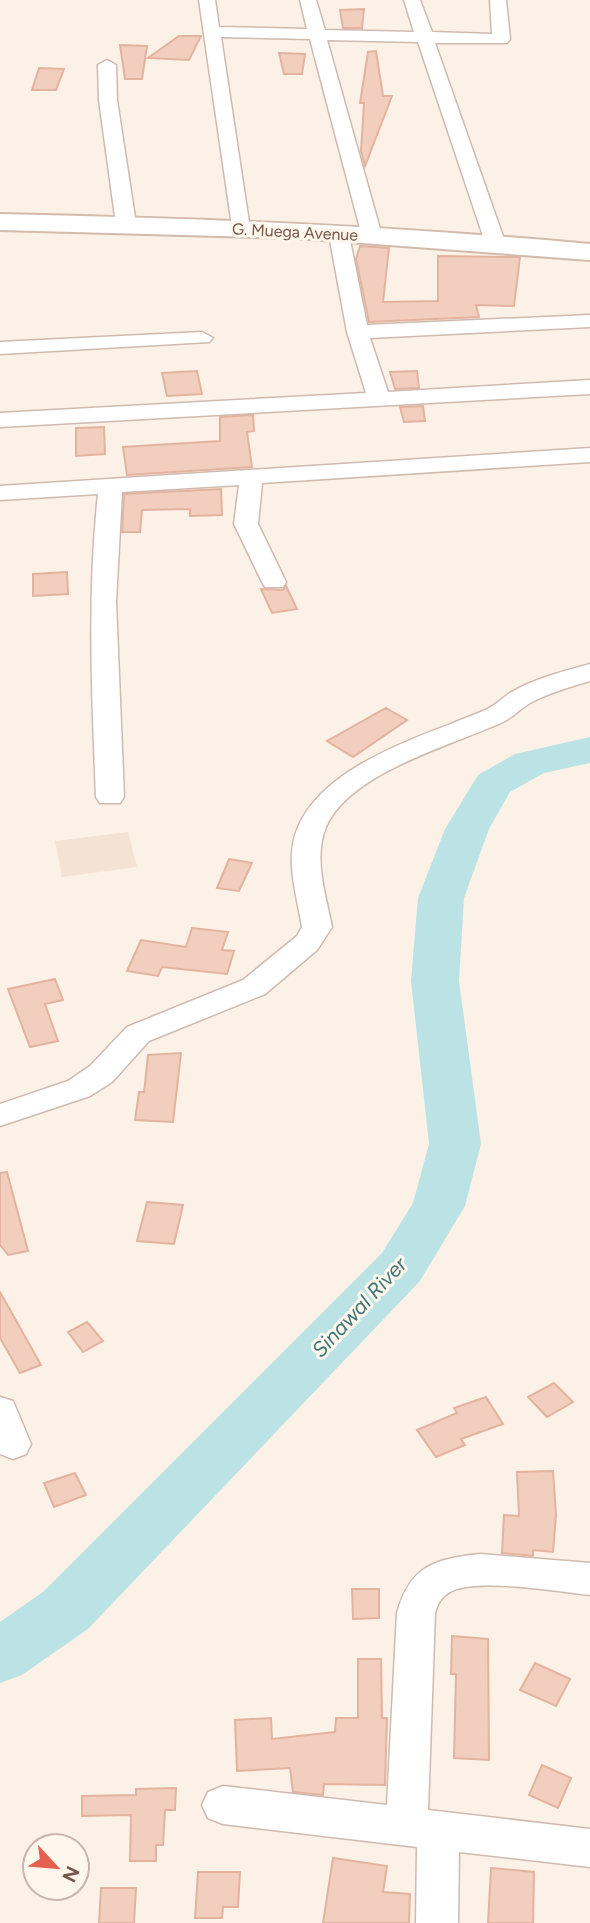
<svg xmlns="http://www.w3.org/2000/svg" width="590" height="1923" font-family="Figtree,sans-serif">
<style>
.residential{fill:#f3e3d5}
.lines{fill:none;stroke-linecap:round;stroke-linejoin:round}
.river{fill:#bbe3e5;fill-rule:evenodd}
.building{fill:#f1cebe;stroke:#e3b39f;stroke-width:2}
.street-casing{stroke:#cfbaaf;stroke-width:3}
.secondary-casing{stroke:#d2baad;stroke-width:4}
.street{fill:#fff;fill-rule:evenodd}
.secondary{fill:#fff;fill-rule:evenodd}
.labels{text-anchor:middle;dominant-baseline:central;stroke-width:6;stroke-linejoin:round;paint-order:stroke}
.far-street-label{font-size:16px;fill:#75564b;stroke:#fff6ec}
.water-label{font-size:21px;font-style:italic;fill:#407679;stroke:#fff6ec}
</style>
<rect width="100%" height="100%" fill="#fcf1e6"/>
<!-- residential -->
<path class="residential" d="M128,832L137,867L62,877L55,841Z"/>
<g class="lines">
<!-- river -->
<path class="river" d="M590,737V763L544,773L510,792L489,829L464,898L459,981L481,1144L465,1206L420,1281L88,1629L22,1675L0,1683V1622L44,1591L382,1253L413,1203L429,1144L411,981L418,898L445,829L478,775L515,754Z"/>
</g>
<!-- building -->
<path class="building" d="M364,9L362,28H343L340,10Z
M179,36H201L189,60L148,58Z
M120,45L147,46L142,79H125Z
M376,51L383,96H392L365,166L361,151L364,103H360L368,52Z
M279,53L305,54L302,74H284Z
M39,68L64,69L56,90H32Z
M360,246L389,248L383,302L438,301V256L520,257L514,306L476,305L479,317L369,322L356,259Z
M197,371L202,394L167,396L162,373Z
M417,371L419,388L395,389L390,372Z
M423,406L425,421L404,422L400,407Z
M253,415L254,431L247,432L252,467L127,475L123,447L220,441V417Z
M104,427L105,454L76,456V428Z
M221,489L222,515L190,516V509L142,510L140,532H122L124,494Z
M67,572L68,594L33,596V574Z
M286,586L297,609L272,613L261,589L283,590Z
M386,708L407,720L353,757L327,741Z
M229,859L252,863L239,891L217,888Z
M192,928L228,932L222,950L234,951L227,974L162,967L158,976L127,971L141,940L186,947Z
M55,979L63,1000L45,1004L58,1041L30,1047L8,989Z
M181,1053L173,1122L135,1120L139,1092H144L148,1055Z
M7,1172L28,1251L8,1255L0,1245V1173Z
M147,1202L183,1205L174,1244L137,1241Z
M0,1292L41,1365L20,1373L0,1338Z
M87,1322L103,1341L83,1352L68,1332Z
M554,1383L573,1402L547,1417L528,1397Z
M486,1397L503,1424L461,1439L465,1445L436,1457L417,1430L457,1413L454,1408Z
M553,1471L556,1515L553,1552L533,1550V1556L502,1553L504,1515L519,1516L517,1472Z
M75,1473L86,1495L54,1507L44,1483Z
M352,1589H379V1618L353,1619Z
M452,1636L488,1639L489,1760L454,1758L456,1674H451Z
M358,1659H381L382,1718H387L385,1785L324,1784L323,1795L293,1792L290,1768L237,1771L235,1720L271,1718L272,1739L335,1732L336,1718H358Z
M535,1663L570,1679L556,1706L520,1690Z
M542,1765L571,1778L558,1808L529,1795Z
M176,1788L175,1810H165L163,1845H156V1861H130L131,1815L82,1816V1796L136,1795V1789Z
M333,1858L387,1866L383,1892L410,1894L409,1923H323Z
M491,1868L534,1872L533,1923H488Z
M198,1872H240L238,1907H223L222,1918H195Z
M101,1888H136L134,1923H99Z"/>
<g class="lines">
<!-- street casing -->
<g class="street-casing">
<path id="street" d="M199,0H215L219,27L307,29L300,0H316L325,30L414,32L404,0H420L432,32L492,34L490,0H506L510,39L507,43H435L505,242L502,246L495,248L485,242L418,42L327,40L382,236L372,242L362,236L310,39L221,37L250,229L240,235L233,233Z
M107,60L116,65L117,100L136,224L126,230L116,224L99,100L98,65Z
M339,229L349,235L367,325L590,315V327L370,338L388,392L590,380V394L0,427V413L366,393L347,332L329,235Z
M202,332L213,338L209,342L0,354V342Z
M590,448V462L262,483L258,524L286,582L283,587H265L262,582L234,524L239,485L122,492L116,602L124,797L120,803H100L96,797C92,696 87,595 98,494L0,500V486Z
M590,664V681C570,687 548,693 530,703C520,709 513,717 503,722C453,745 350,772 326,827C313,859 326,895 332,927L317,950L265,994L149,1041L112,1082L90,1096L0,1126V1104L68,1081L90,1066L127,1027L243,980L297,936L302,927C297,895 284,859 298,827C326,763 424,736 483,711C494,707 501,699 510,693C533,679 564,671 590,664Z
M0,1397L13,1401L31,1444L26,1454L13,1459L0,1454Z
M480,1554L590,1563V1595C559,1592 476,1577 450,1592C441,1597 438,1603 435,1613L428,1810L590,1829V1867L459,1852L458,1923H416L417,1847L223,1824L208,1818L202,1805L208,1792L223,1786L387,1805L397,1613C410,1566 434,1559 480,1554Z"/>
</g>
<!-- secondary casing -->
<g class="secondary-casing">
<path id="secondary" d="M0,214C197,218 394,226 590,244V260L295,238L0,230Z"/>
</g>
<!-- street -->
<use href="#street" class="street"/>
<!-- secondary -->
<use href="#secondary" class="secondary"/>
</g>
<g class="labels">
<!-- far-street labels -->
<g class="far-street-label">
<text transform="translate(295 232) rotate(3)">G. Muega Avenue</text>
</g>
<!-- water labels -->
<g class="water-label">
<text transform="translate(359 1307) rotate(-47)">Sinawal River</text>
</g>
</g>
<!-- north arrow -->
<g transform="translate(56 1867) rotate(116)"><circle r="33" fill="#fff6ec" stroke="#c8b6ac" stroke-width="2"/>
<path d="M0-5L12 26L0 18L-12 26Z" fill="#e3614e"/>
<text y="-10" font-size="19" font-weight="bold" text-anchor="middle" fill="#75564b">N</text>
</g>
</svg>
